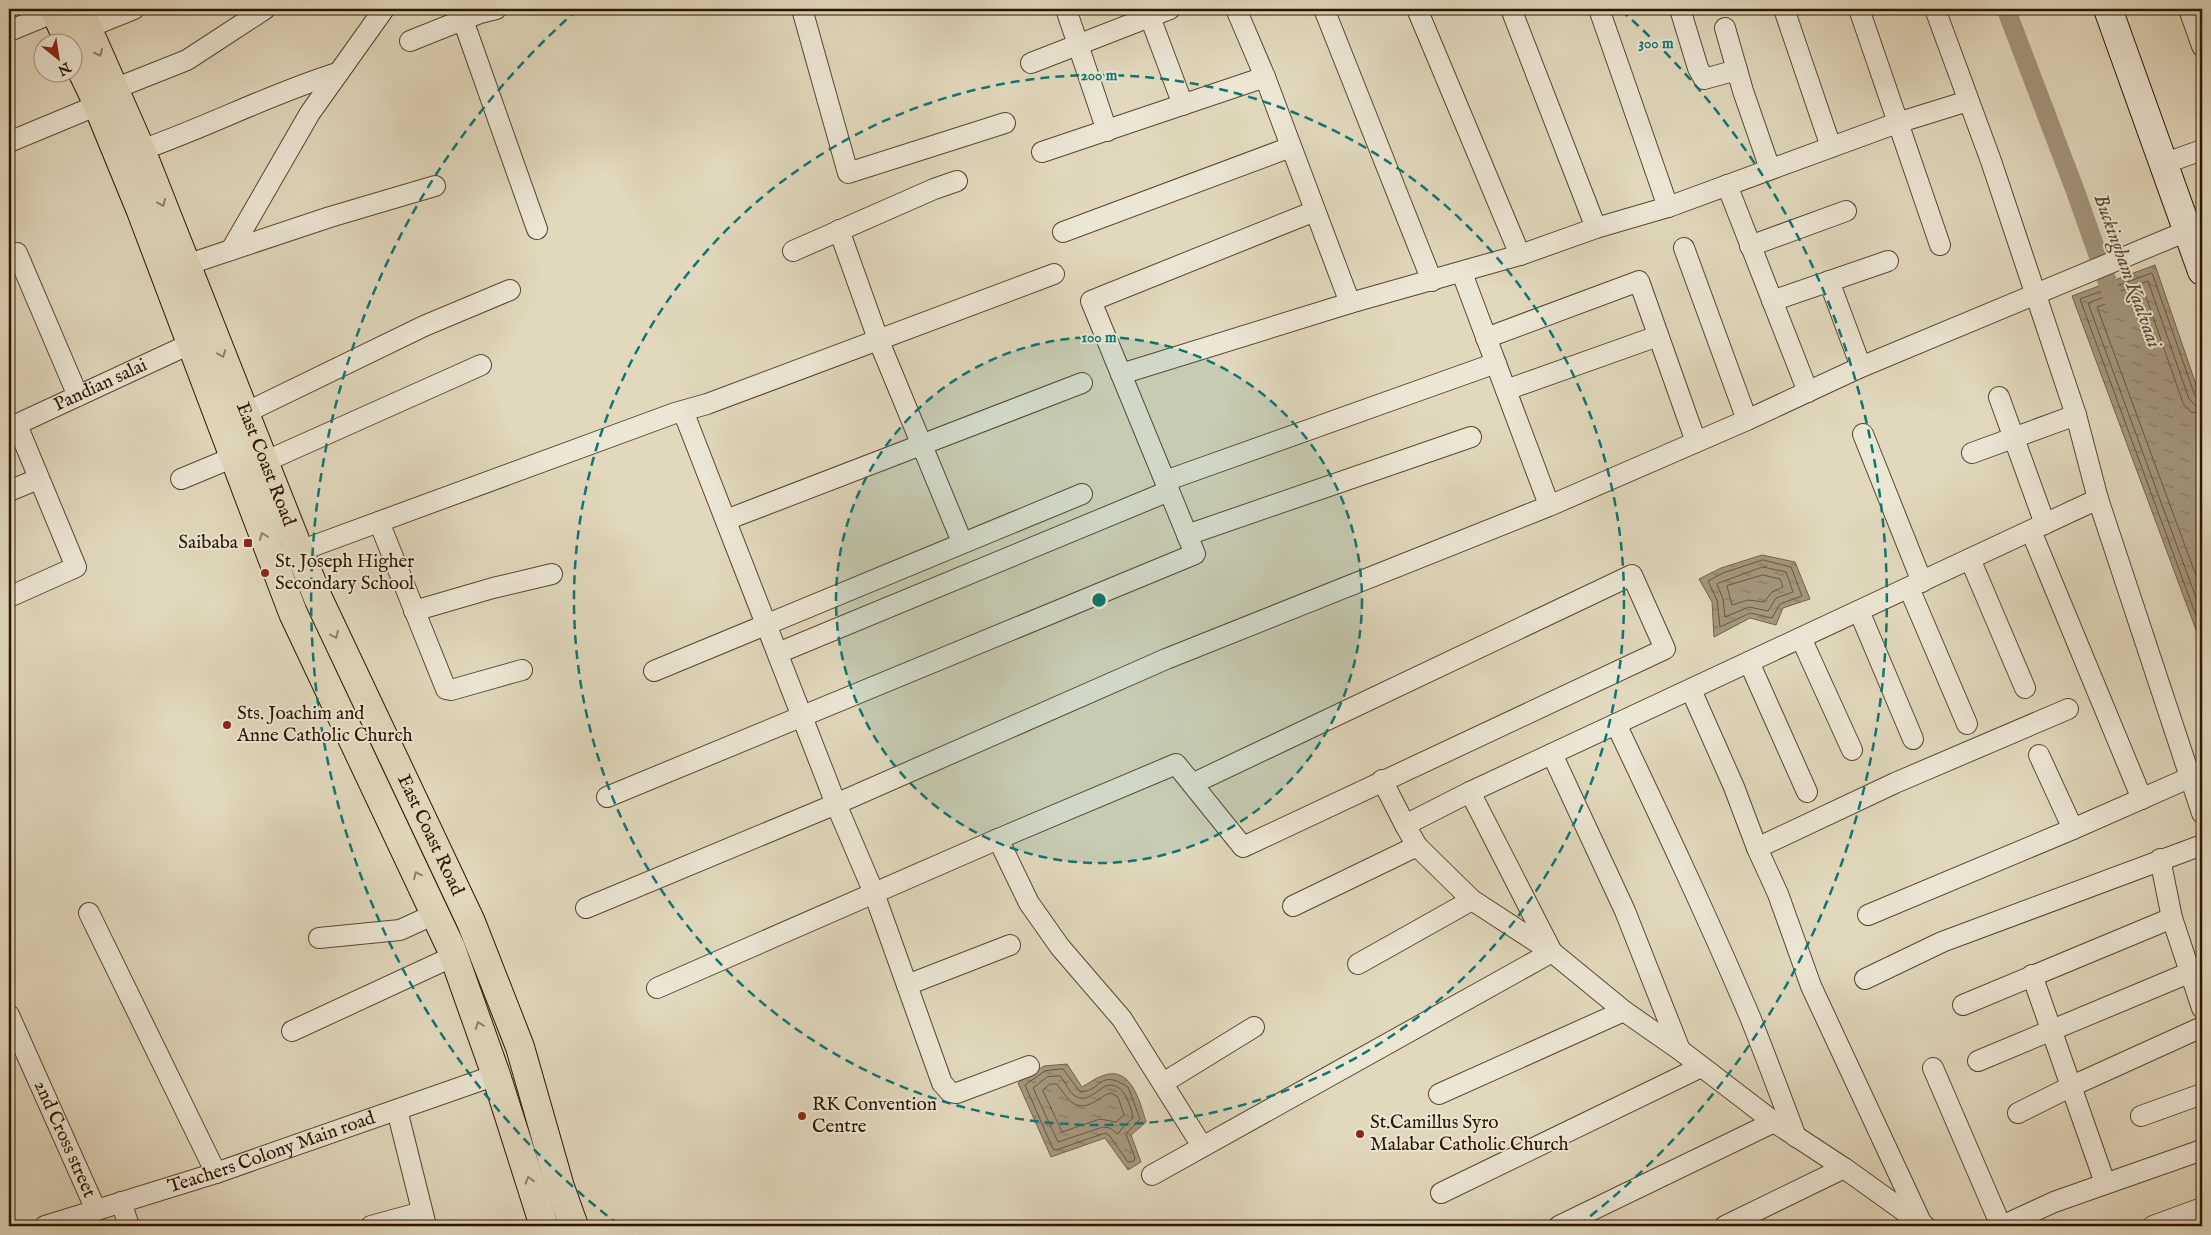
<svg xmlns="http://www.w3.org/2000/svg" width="2211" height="1235" font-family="'IM FELL English',serif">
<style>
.water{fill:url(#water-ripples);stroke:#73624b}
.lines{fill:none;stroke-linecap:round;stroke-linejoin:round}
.shore{stroke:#67563e;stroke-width:1}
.canal{stroke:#a3967d;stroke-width:19}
.street-casing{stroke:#58462f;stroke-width:22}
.secondary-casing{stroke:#2b1500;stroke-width:30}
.primary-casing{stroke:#2b1500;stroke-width:30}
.street{stroke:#ece6d4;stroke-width:20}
.secondary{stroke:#ece6d4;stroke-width:28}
.primary{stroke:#e1d8bd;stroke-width:28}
.oneway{stroke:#8f8068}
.ring{fill:none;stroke:#0f766e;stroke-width:2.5;stroke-dasharray:9 6}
.poi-dot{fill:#8f2418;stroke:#ece6d4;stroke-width:2}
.labels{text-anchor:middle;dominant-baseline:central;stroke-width:4;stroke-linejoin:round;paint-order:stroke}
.street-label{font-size:19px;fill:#2b1500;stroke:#ece6d4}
.poi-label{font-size:19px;fill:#2b1500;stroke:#ece6d4;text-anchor:start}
.water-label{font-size:20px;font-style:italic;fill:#5b4932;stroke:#ece6d4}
.centre{fill:#0f766e;stroke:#ece6d4;stroke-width:2.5}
.ring-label{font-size:15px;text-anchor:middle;font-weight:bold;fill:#0f766e;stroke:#ece6d4;stroke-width:4;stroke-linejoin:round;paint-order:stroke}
</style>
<defs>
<pattern id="water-ripples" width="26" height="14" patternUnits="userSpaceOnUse" patternTransform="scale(1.25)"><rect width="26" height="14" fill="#a3967d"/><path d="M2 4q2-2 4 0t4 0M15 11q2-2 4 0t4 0" fill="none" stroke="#857964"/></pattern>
</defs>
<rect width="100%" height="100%" fill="#e1d8bd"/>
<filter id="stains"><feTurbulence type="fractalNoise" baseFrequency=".004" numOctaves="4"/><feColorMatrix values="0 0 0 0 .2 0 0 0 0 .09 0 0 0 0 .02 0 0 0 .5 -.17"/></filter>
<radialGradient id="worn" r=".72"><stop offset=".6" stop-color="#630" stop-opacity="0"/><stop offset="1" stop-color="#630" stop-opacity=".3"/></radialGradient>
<!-- water -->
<path class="water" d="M2155,265L2202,402V646L2072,296Z
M1762,555L1795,562L1810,599L1783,608L1776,625L1750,618L1714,637L1712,602L1699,579L1721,568Z
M1067,1064L1082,1087C1088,1084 1095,1078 1102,1076C1131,1064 1140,1102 1146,1122L1131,1135L1141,1162L1128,1170L1105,1138L1051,1157L1018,1083L1044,1066Z"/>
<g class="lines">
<!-- shore -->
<path class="shore" d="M2202,400L2195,396L2152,273L2080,299L2202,632
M2202,407L2195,405L2189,399L2148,281L2088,303L2202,614
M2202,414L2191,412L2183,403L2144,291L2097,307L2202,592
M1763,560L1791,567L1802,596L1780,604L1772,618L1750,613L1720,627L1717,600L1708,581L1723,573Z
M1763,567L1786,572L1793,592L1776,598L1768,611L1749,607L1725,617L1723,599L1717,584Z
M1763,575L1780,579L1783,587L1772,592L1764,602L1748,600L1732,605L1727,586Z
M1063,1069L1080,1092C1103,1091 1098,1068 1128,1087L1140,1119L1126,1134L1135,1158L1134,1161L1128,1162L1109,1135L1105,1133L1056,1150L1053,1149L1025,1085L1045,1071Z
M1060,1076C1066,1082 1069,1094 1077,1097C1088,1102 1097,1090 1106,1086C1123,1080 1131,1106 1133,1118L1123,1127L1118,1134L1110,1128L1103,1127L1058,1142L1033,1088L1047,1077Z
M1050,1084H1057C1067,1098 1075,1113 1094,1102C1100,1099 1105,1094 1111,1093L1118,1097L1124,1115L1116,1122L1100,1119L1062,1132L1043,1091Z"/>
<!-- canal -->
<path class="canal" d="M2006,9L2075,190L2116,306"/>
<!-- street casing -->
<g class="street-casing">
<g id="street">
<path d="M802,9L848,173L1005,123"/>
<path d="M1066,9L1107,131"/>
<path d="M1147,9L1183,105"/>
<path d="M1236,9L1265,77L1350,303"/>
<path d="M1324,9L1432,281"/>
<path d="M1417,9L1520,255"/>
<path d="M1511,9L1596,228"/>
<path d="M1599,9L1668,207"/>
<path d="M1680,9L1698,68L1704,79L1737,70"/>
<path d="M1784,9L1831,147"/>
<path d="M1859,9L1940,245"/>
<path d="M1935,9L1991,161L2076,415L2098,499L2202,813"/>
<path d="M2189,9L2202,46"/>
<path d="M463,20L537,229"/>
<path d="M87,28L134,9"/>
<path d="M1725,28L1743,91L1770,169"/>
<path d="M9,31L55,12"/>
<path d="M410,41L480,13L496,9"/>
<path d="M1031,63L1170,9"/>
<path d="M114,89L187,60L265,9"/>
<path d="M9,142L98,105"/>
<path d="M141,150C207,127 270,94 337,73"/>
<path d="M1042,152L1265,77"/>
<path d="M2163,164L2202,150"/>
<path d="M1727,185L1808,392"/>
<path d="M839,230L878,339L962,542"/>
<path d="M1063,232L1291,147"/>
<path d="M1750,246L1846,211"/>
<path d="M1684,248L1747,420"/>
<path d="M231,250L310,113L384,9"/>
<path d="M793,251L934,189L957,181"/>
<path d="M17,253L78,396"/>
<path d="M186,265L330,217L435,186"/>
<path d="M1462,273L1549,505"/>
<path d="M1829,281L1861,367"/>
<path d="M1772,301L1888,261"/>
<path d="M1486,338L1639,281L1696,442"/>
<path d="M1121,374L1350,303L1520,255L1596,228L1668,207L1897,123L1968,101"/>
<path d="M1506,390L1658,336"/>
<path d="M1999,397L2045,524"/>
<path d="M683,411L836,804L874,893L942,1083L950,1092L957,1093L1029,1066"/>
<path d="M245,413L424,326L510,290"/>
<path id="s1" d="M9,428L192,343"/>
<path d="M1863,434L1922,582"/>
<path d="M1972,453L2076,415"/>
<path d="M264,462L481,365"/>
<path d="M181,479L234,457"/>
<path d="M1165,481L1496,363"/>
<path d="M9,491L38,479"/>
<path d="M726,520L1082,383"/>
<path d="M379,522L446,689L451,690L522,670"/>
<path d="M2031,531L2142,799"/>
<path d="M1187,535L1471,437"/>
<path d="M286,556L675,413L707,404L1054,274"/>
<path d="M1970,559L2025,688"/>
<path d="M1909,588L1967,724"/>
<path d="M9,597L76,567L17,425"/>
<path d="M414,611L493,588L552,574"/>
<path d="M1859,611L1913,739"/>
<path d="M1801,638L1852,750"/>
<path d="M778,653L1169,491"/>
<path d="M1749,662L1807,792"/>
<path d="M654,671L1082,494"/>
<path d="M1691,690L1734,787L1757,848L1778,894L1811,986L1920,1220"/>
<path d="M1616,724C1662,821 1708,918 1750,1017C1766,1057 1781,1097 1796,1137"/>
<path d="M1552,754L1625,911L1680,1050"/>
<path d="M2039,755L2073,829"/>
<path d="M1382,780L1405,825"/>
<path d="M607,797L1195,554L1091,301L1315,211"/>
<path d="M998,839L1029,903L1060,947L1122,1019L1202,1146"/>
<path d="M1757,848L1895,783L2068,709"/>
<path d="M2160,859L2172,918L2202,1008"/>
<path d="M1293,906L1417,846"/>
<path d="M586,908L836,804L1166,659L1549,506L1747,420L1861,367L2187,231"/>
<path d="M89,913L216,1173"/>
<path d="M1868,915L2073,829L2191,777"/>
<path d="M319,938L400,930L435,914"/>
<path d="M1358,964L1472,900"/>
<path d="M2032,975L2105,1183"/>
<path d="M1865,979L1942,942L2202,845"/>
<path d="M907,985L1010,945"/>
<path d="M657,988L998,839L1176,764L1243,847L1665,649L1632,575L1192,784"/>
<path d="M1963,1005L2172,918"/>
<path id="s2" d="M9,1015L96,1210"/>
<path d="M292,1031L454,956"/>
<path d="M1978,1061L2191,972"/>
<path d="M1933,1068L2001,1226"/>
<path d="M1163,1083L1254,1027"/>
<path d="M1439,1094L1624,1011"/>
<path d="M397,1110L426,1226"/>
<path d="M2018,1113L2072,1086L2202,1027"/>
<path d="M2141,1116L2202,1094"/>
<path d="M1152,1175L1552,952L1470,792"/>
<path d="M1441,1193L1701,1067"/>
<path d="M121,1202L129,1226"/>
<path id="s3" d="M45,1226L216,1173L496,1075"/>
<path d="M371,1226L422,1212"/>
<path d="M1559,1226L1774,1122"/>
<path d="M1725,1226L1844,1168"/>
<path d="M1925,1226L1844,1168L1774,1122L1680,1050L1624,1011L1552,952L1472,900L1417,846L1405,825L1470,792L2098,499"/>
<path d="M2002,1226L2054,1202L2202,1150"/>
<path d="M2153,1226L2202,1208"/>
</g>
</g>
<!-- secondary casing -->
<g class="secondary-casing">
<path id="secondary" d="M2108,9L2202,271"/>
</g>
<!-- primary casing -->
<g class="primary-casing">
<g id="primary">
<path d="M54,9L69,42"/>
<path id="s4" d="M79,9L141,150L318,598L471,922L520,1047L560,1187L574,1226"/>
<path d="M72,50L93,94L141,211L293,613L451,948L496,1075L544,1226"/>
</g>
</g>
<!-- street -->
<use href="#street" class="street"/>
<!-- secondary -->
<use href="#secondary" class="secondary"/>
<!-- primary -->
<use href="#primary" class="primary"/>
</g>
<!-- one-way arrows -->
<defs><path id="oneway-chevron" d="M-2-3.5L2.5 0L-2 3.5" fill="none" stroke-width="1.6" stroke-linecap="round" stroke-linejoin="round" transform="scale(1.25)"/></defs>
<g class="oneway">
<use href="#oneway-chevron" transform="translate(99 53) rotate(66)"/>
<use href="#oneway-chevron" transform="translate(162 203) rotate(68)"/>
<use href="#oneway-chevron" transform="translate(222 354) rotate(69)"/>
<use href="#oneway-chevron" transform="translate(263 536) rotate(-111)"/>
<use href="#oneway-chevron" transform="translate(335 635) rotate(65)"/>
<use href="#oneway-chevron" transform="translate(417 875) rotate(-115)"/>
<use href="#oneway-chevron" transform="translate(479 1025) rotate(-110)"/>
<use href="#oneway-chevron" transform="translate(529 1180) rotate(-107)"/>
</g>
<!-- distance rings -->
<circle cx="1099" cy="600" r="263" fill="#0f766e" fill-opacity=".12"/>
<g class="ring">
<circle cx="1099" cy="600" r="263"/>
<circle cx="1099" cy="600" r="525"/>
<path d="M619 1225A788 788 0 0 1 577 10M1621 10A788 788 0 0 1 1579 1225"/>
</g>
<!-- markers -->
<g class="poi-dot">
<rect x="243" y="538" width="10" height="10" rx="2.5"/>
<circle cx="265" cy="573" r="5"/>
<circle cx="227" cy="725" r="5"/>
<circle cx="802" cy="1116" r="5"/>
<circle cx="1360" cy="1134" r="5"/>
</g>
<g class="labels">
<!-- street labels -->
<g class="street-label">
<text stroke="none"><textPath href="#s1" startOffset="101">Pandian salai</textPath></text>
<text stroke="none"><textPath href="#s4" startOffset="492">East Coast Road</textPath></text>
<text stroke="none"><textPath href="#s4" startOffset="898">East Coast Road</textPath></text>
<text stroke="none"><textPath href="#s2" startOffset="136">2nd Cross street</textPath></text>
<text stroke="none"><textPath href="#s3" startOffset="238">Teachers Colony Main road</textPath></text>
</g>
<!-- poi labels -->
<g class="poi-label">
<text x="238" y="543" text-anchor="end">Saibaba</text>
<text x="275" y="562">St. Joseph Higher<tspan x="275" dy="22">Secondary School</tspan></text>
<text x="237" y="714">Sts. Joachim and<tspan x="237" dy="22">Anne Catholic Church</tspan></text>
<text x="812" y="1105">RK Convention<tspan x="812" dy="22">Centre</tspan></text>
<text x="1370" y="1123">St.Camillus Syro<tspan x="1370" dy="22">Malabar Catholic Church</tspan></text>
</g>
<!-- water labels -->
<g class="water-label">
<text transform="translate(2127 271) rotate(70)">Buckingham Kaalvaai</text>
</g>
</g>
<circle cx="1099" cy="600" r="8" class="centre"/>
<g class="ring-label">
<text x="1656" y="48">300 m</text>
<text x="1099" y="80">200 m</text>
<text x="1099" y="342">100 m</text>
</g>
<!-- margin -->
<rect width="2211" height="1235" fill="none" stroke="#e1d8bd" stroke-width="30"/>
<rect x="10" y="10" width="2191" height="1215" fill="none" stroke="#2b1500" stroke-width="2.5"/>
<rect x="15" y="15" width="2181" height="1205" fill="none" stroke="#2b1500"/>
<!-- north arrow -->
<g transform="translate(58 58) rotate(150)"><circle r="24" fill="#ece6d4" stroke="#9f927f"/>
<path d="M0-4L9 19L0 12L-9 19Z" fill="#8f2418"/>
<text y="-8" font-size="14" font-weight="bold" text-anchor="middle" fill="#2b1500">N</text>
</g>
<rect width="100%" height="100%" filter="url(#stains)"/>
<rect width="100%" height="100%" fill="url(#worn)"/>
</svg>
